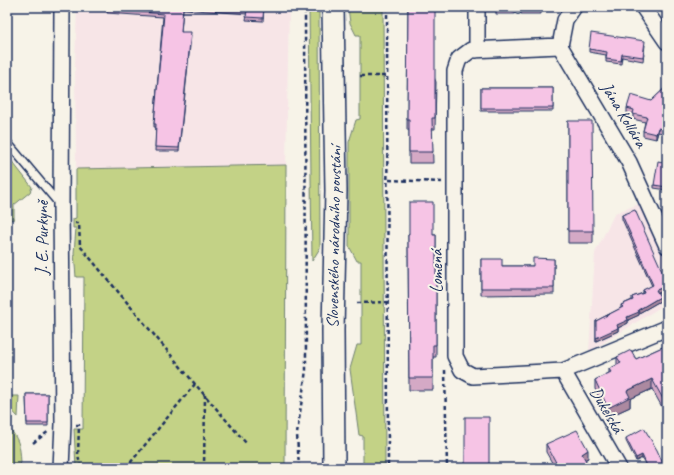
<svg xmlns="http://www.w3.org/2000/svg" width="674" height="475" font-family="Caveat,sans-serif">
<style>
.built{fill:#f7e5e7}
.green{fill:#c3d286;stroke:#6f8072}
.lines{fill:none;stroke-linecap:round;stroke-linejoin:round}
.lane-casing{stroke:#1b2f5e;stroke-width:10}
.street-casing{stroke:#1b2f5e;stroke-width:18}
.secondary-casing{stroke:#1b2f5e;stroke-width:24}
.path{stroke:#1b2f5e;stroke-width:2.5;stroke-dasharray:4 3;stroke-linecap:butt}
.lane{stroke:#f7f3e8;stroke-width:7}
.street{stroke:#f7f3e8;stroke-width:15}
.secondary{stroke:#f7f3e8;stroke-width:21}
.wall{fill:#d4a9c5;stroke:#1b2f5e}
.shaded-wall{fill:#ac89a0;stroke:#1b2f5e}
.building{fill:#f6c4e5;stroke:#1b2f5e}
.labels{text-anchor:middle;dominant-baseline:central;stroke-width:4;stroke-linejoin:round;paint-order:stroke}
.street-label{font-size:17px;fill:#1b2f5e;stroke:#f7f3e8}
</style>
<rect width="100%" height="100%" fill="#f7f3e8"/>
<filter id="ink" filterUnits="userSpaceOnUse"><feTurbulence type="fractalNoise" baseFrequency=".025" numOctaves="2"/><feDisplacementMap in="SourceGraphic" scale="8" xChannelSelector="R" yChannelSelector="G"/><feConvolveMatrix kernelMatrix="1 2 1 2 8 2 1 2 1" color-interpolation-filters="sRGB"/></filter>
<g filter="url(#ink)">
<!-- built -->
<path class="built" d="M77,7H289L286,165L76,169L75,64Z
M652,199L665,220H667V303L589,352L595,253L615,213Z"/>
<!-- green -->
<path class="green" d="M309,7H319L320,248L312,261Z
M348,7H383L385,468H363V436L359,435L350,369L357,345H361V261H357L349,246V142L356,120L360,119V35H356L350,23Z
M7,155L32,187L30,192L14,205V219L10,220V396H19L18,417L7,405Z
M286,165L285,468H76L74,429H83L84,277H76L74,253L76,228H73V219L76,218V169Z
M7,425C19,440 20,444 21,463L16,468H7Z"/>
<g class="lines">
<!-- lane casing -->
<g class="lane-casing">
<path id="lane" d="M518,10V7
M7,142L60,205"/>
</g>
<!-- street casing -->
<g class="street-casing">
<path id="street" d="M477,7V50
M574,7L565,20L560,46L629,162L667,246
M643,7L667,42
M560,46L471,50L459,59L455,71V356L462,370L473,376L563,371L667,328
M563,371L619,468
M61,468L63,424L61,206L62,7"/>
</g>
<!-- secondary casing -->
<g class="secondary-casing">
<path id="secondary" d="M333,7L336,191L333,330L334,468"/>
</g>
<!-- path -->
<path class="path" d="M387,7L388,468
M360,76H388
M389,180L442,182
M75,223H79L80,246L195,384
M357,303L389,302
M445,370L447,468
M76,425H79L78,456L81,468
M33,443L49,431
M126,468L195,384L246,443
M204,468L205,395
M299,468L297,434L306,370L305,7"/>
<!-- lane -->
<use href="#lane" class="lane"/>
<!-- street -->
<use href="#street" class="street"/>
<!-- secondary -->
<use href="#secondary" class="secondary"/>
</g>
<!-- wall -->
<path class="wall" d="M92,7H264L263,21L246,20L247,14L183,9L181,32L191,36L179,151H155L156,127H154V124L163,17L107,13V9L92,8Z
M408,7L436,82L435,129H432L433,163H409V130H407Z
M496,7L515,11V14H496Z
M522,7H555L553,10H541V14H521Z
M645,45L643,61L622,57L621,64L606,62V55L589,52V49Z
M667,86V97L665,105L667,106V130L666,134L658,132L656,139L643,136V131L645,122L633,119V114L627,113V108L651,101Z
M481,88H553V111H481Z
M568,121L593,231V243H568Z
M667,163V190L654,188V185Z
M622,215L667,289L658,293L660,301L639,313V315L628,320V323L618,328V331L596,341V321L621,308V305L632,300V297L643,293V290L652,286L622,219Z
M408,235H436V357H433V390H409Z
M481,259L502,266H533L554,259V294L481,295Z
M667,345V416L652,389L630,399V407L608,417L595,389V380L609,373V369L617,365V357L636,359Z
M26,394H48V426H27Z
M626,438L665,468H647L642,458L636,461L626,441Z
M546,444L588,458L585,460L590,468H555L546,452Z"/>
<!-- shaded-wall -->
<path class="shaded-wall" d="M667,92V97L664,110V105Z
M658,128V132L656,139V134Z
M667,286V289L656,294V290Z
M660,297V301L639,313V315L628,320V323L618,328V331L596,341V338L617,325L638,310Z
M652,379V389L630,399V407L608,417V408L627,391Z
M588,450V458L582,461V454Z
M642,455V458L636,461V458Z"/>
<!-- building -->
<path class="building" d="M107,7H183L181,32H191L179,148L155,147L156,124H154L164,14L107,9Z
M200,7H264L263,18L246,17L247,10Z
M408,7H432V9H435V118H432L433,152H409V119H407Z
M496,7H513L515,11H496Z
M522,7H541V11H521Z
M591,33L645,41L643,57L622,54L621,61L606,59L607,52L589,49Z
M667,86V92L664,105L667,106V125L666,130L658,128L656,134L643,131L647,117L633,114L634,110L627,108L631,95L651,101Z
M481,88H553V108H481Z
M568,121H592L593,231H568Z
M658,161L667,163V187L654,185Z
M409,202H433V235H436V345H433V378H409L408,235H409Z
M635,210L667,282V286L656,290L660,297L638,310L639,312L627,317L628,320L617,325L618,328L596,338V321L623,307L621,305L633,300L632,297L644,293L643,290L653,285L622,215Z
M533,258L554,259V288H481V259H502V266H533Z
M667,345V406L652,379L627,391L630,397L608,408L595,380L611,372L609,369L621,363L617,357L631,350L636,359Z
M26,394H48V423H27Z
M465,417H489V468H465Z
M644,428L657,450L665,468H648L642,455L636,458L626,438Z
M577,430L588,450L582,454L590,468H559L546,444Z"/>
</g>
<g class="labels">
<!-- street labels -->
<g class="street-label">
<text transform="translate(624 115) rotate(59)">Jána Kollára</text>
<text transform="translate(334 237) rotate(-89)">Slovenského národního povstání</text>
<text transform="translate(42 238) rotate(-90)">J. E. Purkyně</text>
<text transform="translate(436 271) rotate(-90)">Lomená</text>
<text transform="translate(607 410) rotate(60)">Dukelská</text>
</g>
</g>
<!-- margin -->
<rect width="674" height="475" fill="none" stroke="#f7f3e8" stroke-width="24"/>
<rect x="12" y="12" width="650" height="451" fill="none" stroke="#1b2f5e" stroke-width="1.5" filter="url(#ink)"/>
</svg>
